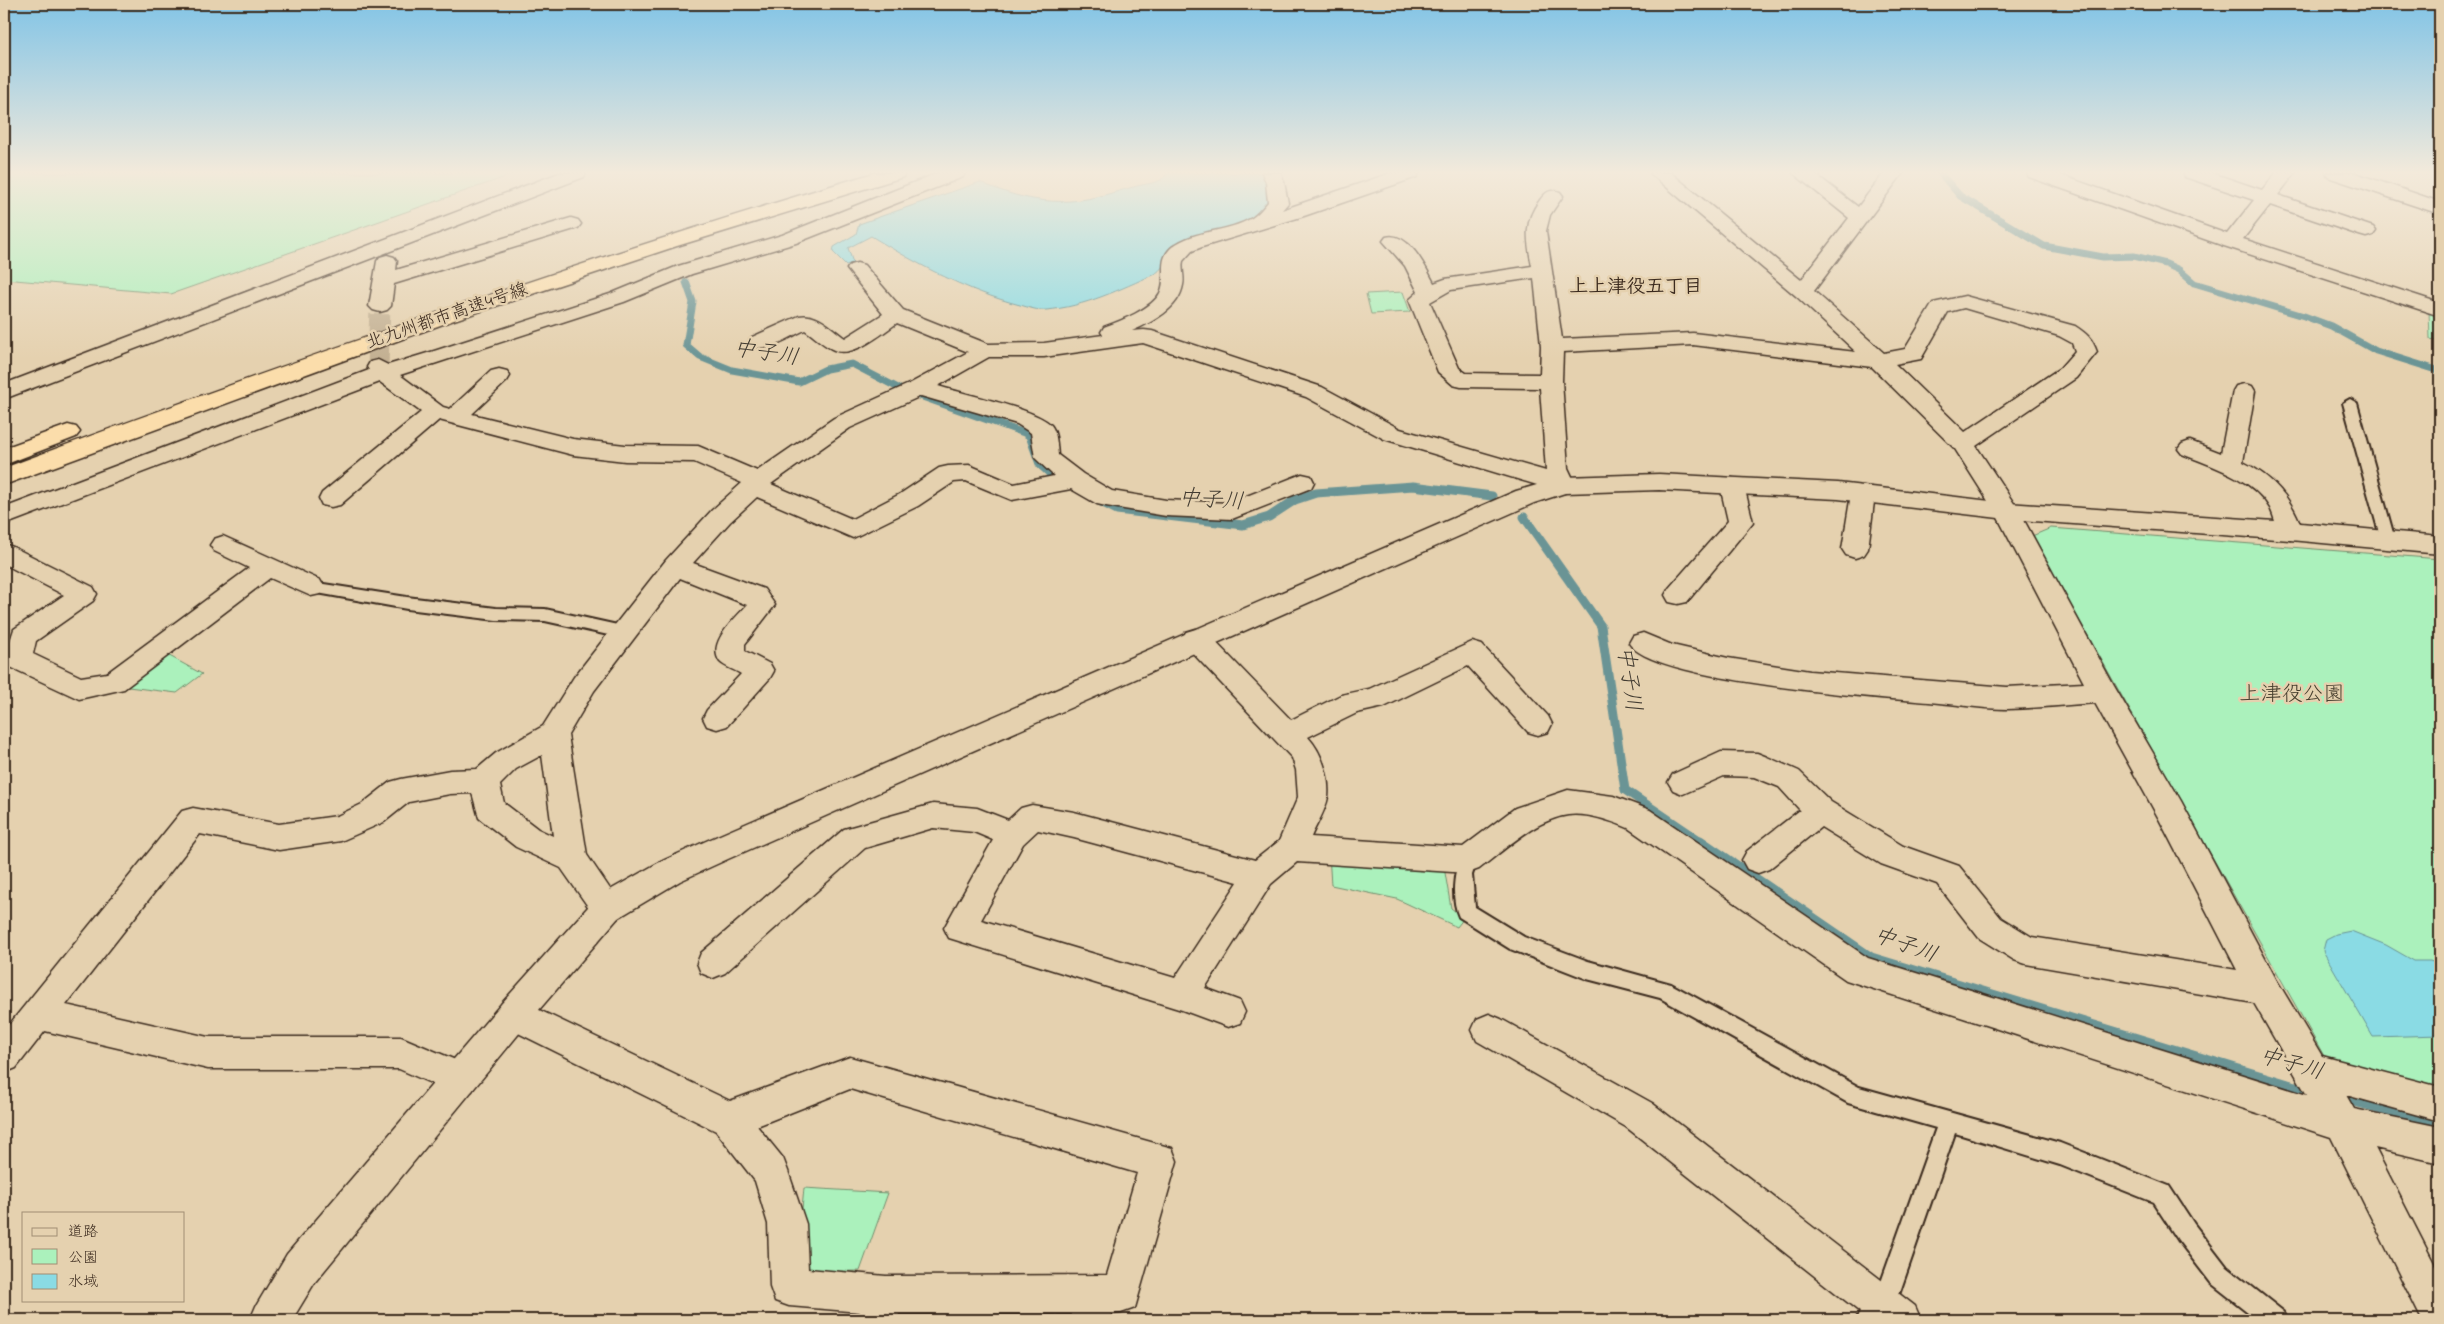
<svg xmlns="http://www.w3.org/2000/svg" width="2444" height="1324" font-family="'Indie Flower','Klee One',sans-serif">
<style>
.green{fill:#abf1bc;stroke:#738e6d}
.water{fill:#8adbe4;stroke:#6a9495}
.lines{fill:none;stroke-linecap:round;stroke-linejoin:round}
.stream-far2{stroke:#6a9495;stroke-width:7}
.stream-far1{stroke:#6a9495;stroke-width:9}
.stream{stroke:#6a9495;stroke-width:11}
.minor-tunnel{stroke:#c3b092;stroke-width:21;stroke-dasharray:21 11;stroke-linecap:butt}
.service-casing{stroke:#3b2a1e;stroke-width:4}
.minor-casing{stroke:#3b2a1e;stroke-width:3}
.tertiary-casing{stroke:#3b2a1e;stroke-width:3}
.motorway-casing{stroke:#3b2a1e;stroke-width:3}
.service{fill:#e5d1af;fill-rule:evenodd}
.minor{fill:#e5d1af;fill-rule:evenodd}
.tertiary{fill:#e5d1af;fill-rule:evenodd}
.motorway{fill:#fbddab;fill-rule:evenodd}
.labels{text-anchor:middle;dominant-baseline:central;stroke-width:5;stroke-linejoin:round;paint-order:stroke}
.far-street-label{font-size:18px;fill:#3b2a1e;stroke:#e5d1af}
.far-neighbourhood-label{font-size:19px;font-weight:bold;fill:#3b2a1e;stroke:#e5d1af}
.park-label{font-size:21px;fill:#463e2e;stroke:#e5d1af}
.water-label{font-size:22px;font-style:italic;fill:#433c32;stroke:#e5d1af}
</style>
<rect width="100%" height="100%" fill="#e5d1af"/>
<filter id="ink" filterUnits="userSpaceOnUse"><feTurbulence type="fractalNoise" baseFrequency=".02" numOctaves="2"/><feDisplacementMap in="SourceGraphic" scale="10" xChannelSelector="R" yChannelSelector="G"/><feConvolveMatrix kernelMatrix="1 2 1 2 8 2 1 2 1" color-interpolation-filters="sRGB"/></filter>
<g filter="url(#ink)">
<!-- green -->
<path class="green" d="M4,173H517L171,294L4,279Z
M1403,292L1410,312L1371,314L1366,294Z
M2429,312L2440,315V341L2430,339Z
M2051,528L2440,559V1088L2376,1078L2324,1056L2032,536Z
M164,653L202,674L177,693L120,686Z
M1329,854L1444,867L1451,908L1464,918L1457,927L1397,899L1331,885Z
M804,1188L888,1193L860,1271L803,1272L800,1230Z"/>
<!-- water -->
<path class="water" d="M1168,173H1265C1286,229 1215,225 1183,244C1174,249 1166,266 1155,274C1120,289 1085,307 1046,310C1038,311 1028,307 1020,305C966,291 919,265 871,236L848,248L853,263L846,265L833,252L834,247L856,234L859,224L980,182C1017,199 1056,207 1096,197C1115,193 1132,186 1152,183L1161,180Z
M2351,931L2386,945L2414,961H2430L2440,965V1035L2373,1037L2323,951L2326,939L2336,934Z"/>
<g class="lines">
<!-- stream-far2 -->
<path class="stream-far2" d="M1940,173L1960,196L2044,246L2103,257L2134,256L2166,264L2179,270L2194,283L2304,316L2331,326L2376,351L2440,371
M686,282L693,302L686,345L700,357L732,370L799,382L826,369L852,364L902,390
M914,394L1024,433L1029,436L1039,464L1042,467"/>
<!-- stream-far1 -->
<path class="stream-far1" d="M1041,465L1053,476
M1099,501L1117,510L1243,525L1269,517L1295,500L1316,493L1413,486L1492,496
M1524,517L1601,626L1625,790L1702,842"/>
<!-- stream -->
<path class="stream" d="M1700,841L1871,958L2288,1085L2314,1091
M2339,1097L2440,1123"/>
<!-- minor-tunnel -->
<path class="minor-tunnel" d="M378,367L380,306"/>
<!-- service casing -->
<g class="service-casing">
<path id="service" d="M2350,399L2357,403L2395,540L2393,544H2383L2381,540L2343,403Z
M311,582L407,597L496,608L545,609L622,626L628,628L630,632L628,636L622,638L545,621L496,620L407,609L306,591L303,587L306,583Z
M1468,852L1474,855L1477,860L1472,875L1475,907L1524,937L1588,961L1671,984L1859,1087L2060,1143L2169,1186L2194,1224L2227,1267L2284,1312L2288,1320H2258L2211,1283L2178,1240L2153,1202L2060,1165L1955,1133L1892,1315L1886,1320H1856L1860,1312L1875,1299L1936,1128L1848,1103L1660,998L1587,979L1510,949L1459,917C1451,899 1453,872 1462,855Z"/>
</g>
<!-- minor casing -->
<g class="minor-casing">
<path id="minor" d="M559,173H586L584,177L4,399V384Z
M938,173H965L963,177L796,243L692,274L624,302L400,375L443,407L450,409L491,371L499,369L507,371L510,376L507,381L472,414L573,439L625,445L698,446L757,471L834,418L911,383L968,352L897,323C883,333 852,359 834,350C824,346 814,336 805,330C790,337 770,351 752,347L749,342L752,337L799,316C817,312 832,329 845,338L883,314L847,269L850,265L857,263L864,265L903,310L988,344L1044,343L1103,335L1101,332L1104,327C1120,321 1152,309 1160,293C1168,277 1156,261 1172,247C1195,229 1227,233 1252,218C1258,214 1263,208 1268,202L1266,182L1262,173H1281L1284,182L1288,203L1282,210L1391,173H1419L1417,177L1304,216L1202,247L1192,251L1183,261C1181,269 1185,277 1183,285C1179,309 1152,322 1132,331L1144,330L1152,331L1322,387L1400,429L1546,471L1540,388L1461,387L1453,385L1438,372L1409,300L1418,292L1405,266L1383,241L1386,237C1408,231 1425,266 1434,283L1445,279L1532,266C1527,241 1523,222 1540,200C1546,192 1550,189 1560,192L1563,196L1550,215L1546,231L1562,339L1693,333L1856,352L1796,296L1650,173H1671L1801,280L1849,218L1793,173H1814L1858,207L1884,173H1903L1814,291L1884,353L1905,349L1933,303L1965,296L2075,326C2087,334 2092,338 2097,352L2076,378L1976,446L2019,511L2114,686L2181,801L2276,979L2322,1056L2440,1087V1121L2346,1095L2354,1109L2440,1127V1163L2375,1148L2440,1275V1320H2422L2331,1137L1846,980L1628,828C1613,821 1585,812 1568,815C1534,820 1505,850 1479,869L1468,873L1297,862L1271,884L1205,988L1240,1001L1245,1012L1240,1023L1228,1027L1182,1010L949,938L944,928L993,840L974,832L933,828L865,848L725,973L713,978L701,973L697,963L701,953L844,829L933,804L977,808L1008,820L1021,808L1032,805L1074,812L1255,860L1279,841L1298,797L1296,770L1292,758L1186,646L1182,639L1186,632L1196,629L1206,632L1291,720L1341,695L1369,689L1472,642L1482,645L1548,716L1552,724L1548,732L1538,735L1528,732L1468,666L1384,707L1357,713L1308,737C1322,752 1330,777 1328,797C1326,810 1316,825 1311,837L1463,847L1515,808L1568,790L1613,796L1650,810L1868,958L2307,1095L2254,1003L2026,964L2014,960L1979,938L1937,884L1881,864L1821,827L1769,869L1758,873L1747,869L1742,860L1747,851L1800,810L1779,787L1754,777L1724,776L1683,794L1673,790L1668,782L1673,774L1721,752L1757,753L1767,757L1799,771L1831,802L1903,846L1959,866L2001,918L2032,937L2237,970L2159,819L2095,703C2066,705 2037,708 2008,709C1982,709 1955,704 1929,702C1880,698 1651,681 1629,643L1633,636L1643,633L1672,645L1728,658L1810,671L2007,687L2084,683L1995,512L1955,449L1872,367L1693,345L1563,352L1562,381L1568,468L1576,485L1573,491L1564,493L1384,439L1306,397L1143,343L1044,357H989L938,386C964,394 1034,408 1051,425C1057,432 1057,446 1058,455L1083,474L1112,491L1166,500L1229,503L1302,474L1311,476L1314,482L1311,488L1232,519L1166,516L1106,506L1097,504L1071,489L1012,500L966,481L954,482L918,506L853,538L757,497L730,522L693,563L764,589L775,605L745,644V651L770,664L774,671L770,678L727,726L717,729L707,726L703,718L707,710L741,674C735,670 725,667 720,662C706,643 736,618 747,605L680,578L594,691L568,735L587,855L623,908L618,918L607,922L596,918L561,868L516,847L479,818L472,793L450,794L409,802L384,822L341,841L279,850L200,834L66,1005L208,1037H401L472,1067L478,1079L472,1091L460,1096L399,1069H208L45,1031L16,1068L4,1073V1031L182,811L193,808L279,824L337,816L362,804L390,782L401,779L450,770L477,769L496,753L543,726L574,677L666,560L712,510L742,483L694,462L625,461L573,455L439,420L340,505L331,507L322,505L319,499L322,493L421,412L380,382L4,525V508L369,370L367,367L370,362L378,360L388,365L434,351L610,294L678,266L782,235ZM1534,278L1541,346L1540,374L1466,373L1459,368L1430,302L1451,290ZM1964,308L2059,336L2072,343L2075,351L2060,368L1965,432L1895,364L1921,359L1948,312ZM921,396L1017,424L1031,433L1035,458L1054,476L1014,484L969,465L948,466L939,468L900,494L852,519L771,484L850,428ZM542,755L553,836L538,829L504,803L500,785L516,769ZM1038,830L1074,838L1238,882L1175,978L981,920L1023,844Z
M2027,173H2055L2227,234L2254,200L2185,177L2183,173H2212L2262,190L2276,173H2295L2278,195L2373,227L2376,231L2373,235L2366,237L2359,235L2270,205L2243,239L2440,303V316L2224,246L2029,177Z
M2326,173H2355L2440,202V214L2328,177Z
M571,218L578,220L581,224L578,228L394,284L391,306L387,310L380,312L373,310L369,306L377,261L380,257L387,255L394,257L397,261L396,270Z
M2244,384L2252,386L2255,391L2243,462C2274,477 2292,499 2303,531L2299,537L2290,540L2281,537C2276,528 2275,518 2270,508C2253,478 2211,466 2182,454L2178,449L2182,444L2190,441L2221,453L2233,391L2236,386Z
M1732,478L1741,480L1744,486L1753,522L1687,602L1678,604L1669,602L1665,595L1669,588L1728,521L1720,486L1723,480Z
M1863,486L1872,488L1875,494L1868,549L1864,555L1855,558L1846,555L1842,549L1851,494L1854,488Z
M223,536L320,580L324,587L320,594L311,596L270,578L124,689L79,699L8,666L4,659L14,629L64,595L4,564V544L13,547L93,587L97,594L93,601L36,641L33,654L81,677L107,673L249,568L214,551L210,545L214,539Z
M514,998L730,1101L850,1057L1172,1148L1177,1161L1135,1308L1121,1313L1112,1314L1111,1320H1071L1072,1314H899L897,1320H857L860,1312L789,1306L775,1301L770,1287L768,1224L755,1181L716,1131L502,1025L497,1014L502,1003ZM850,1089L1137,1173L1107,1275L886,1276L808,1269L806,1224L788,1171L783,1158L757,1126Z
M1489,1014L1501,1019L1652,1103L1915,1306L1921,1320H1870L1626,1127L1477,1041L1472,1030L1477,1019Z"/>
</g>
<!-- tertiary casing -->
<g class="tertiary-casing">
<path id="tertiary" d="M1659,474L1838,483L2007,503L2290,522L2440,536V554L2290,540L2007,519L1838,499L1659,490L1565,493L1534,503L728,859L680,881L618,918L526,1025L315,1282L292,1320H250L256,1306L287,1254L502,1003L596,898L658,863L706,841L1516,491L1564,477Z"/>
</g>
<!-- motorway casing -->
<g class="motorway-casing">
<path id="motorway" d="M874,173H905L903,177L677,246L454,320L4,485V468C291,361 580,260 874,173Z
M68,425L76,427L80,432L76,437L4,465V448Z"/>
</g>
<!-- service -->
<use href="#service" class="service"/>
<!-- minor -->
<use href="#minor" class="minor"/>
<!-- tertiary -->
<use href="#tertiary" class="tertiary"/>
<!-- motorway -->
<use href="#motorway" class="motorway"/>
</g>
</g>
<!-- sky -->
<linearGradient id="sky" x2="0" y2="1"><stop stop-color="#82c4e6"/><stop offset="0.48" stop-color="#f3eadb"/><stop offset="1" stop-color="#f3eadb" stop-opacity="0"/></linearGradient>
<rect width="2444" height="359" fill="url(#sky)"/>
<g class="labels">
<!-- far-street labels -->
<g class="far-street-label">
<text transform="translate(447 317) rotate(-19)">北九州都市高速4号線</text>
</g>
<!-- far-neighbourhood labels -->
<g class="far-neighbourhood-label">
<text x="1636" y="287">上上津役五丁目</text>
</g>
<!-- park labels -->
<g class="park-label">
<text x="2292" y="695">上津役公園</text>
</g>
<!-- water labels -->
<g class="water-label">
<text transform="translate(766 354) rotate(9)">中子川</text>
<text transform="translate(1211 501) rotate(4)">中子川</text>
<text transform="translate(1628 679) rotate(82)">中子川</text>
<text transform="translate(1905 946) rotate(20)">中子川</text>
<text transform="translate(2291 1065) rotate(16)">中子川</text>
</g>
</g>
<!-- margin -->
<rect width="2444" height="1324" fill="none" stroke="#e5d1af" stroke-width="20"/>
<rect x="10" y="10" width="2424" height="1304" fill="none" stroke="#3b2a1e" stroke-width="2" filter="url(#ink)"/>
<!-- legend -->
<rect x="22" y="1212" width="162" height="90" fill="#e5d1af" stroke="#a18e75"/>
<rect x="32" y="1228" width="25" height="8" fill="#e5d1af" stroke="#a18e75"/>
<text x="68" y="1236" font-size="15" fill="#3b2a1e">道路</text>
<rect x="32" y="1249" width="25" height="15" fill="#abf1bc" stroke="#a18e75"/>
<text x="68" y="1262" font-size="15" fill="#3b2a1e">公園</text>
<rect x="32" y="1274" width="25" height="15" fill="#8adbe4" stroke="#a18e75"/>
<text x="68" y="1286" font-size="15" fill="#3b2a1e">水域</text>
</svg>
